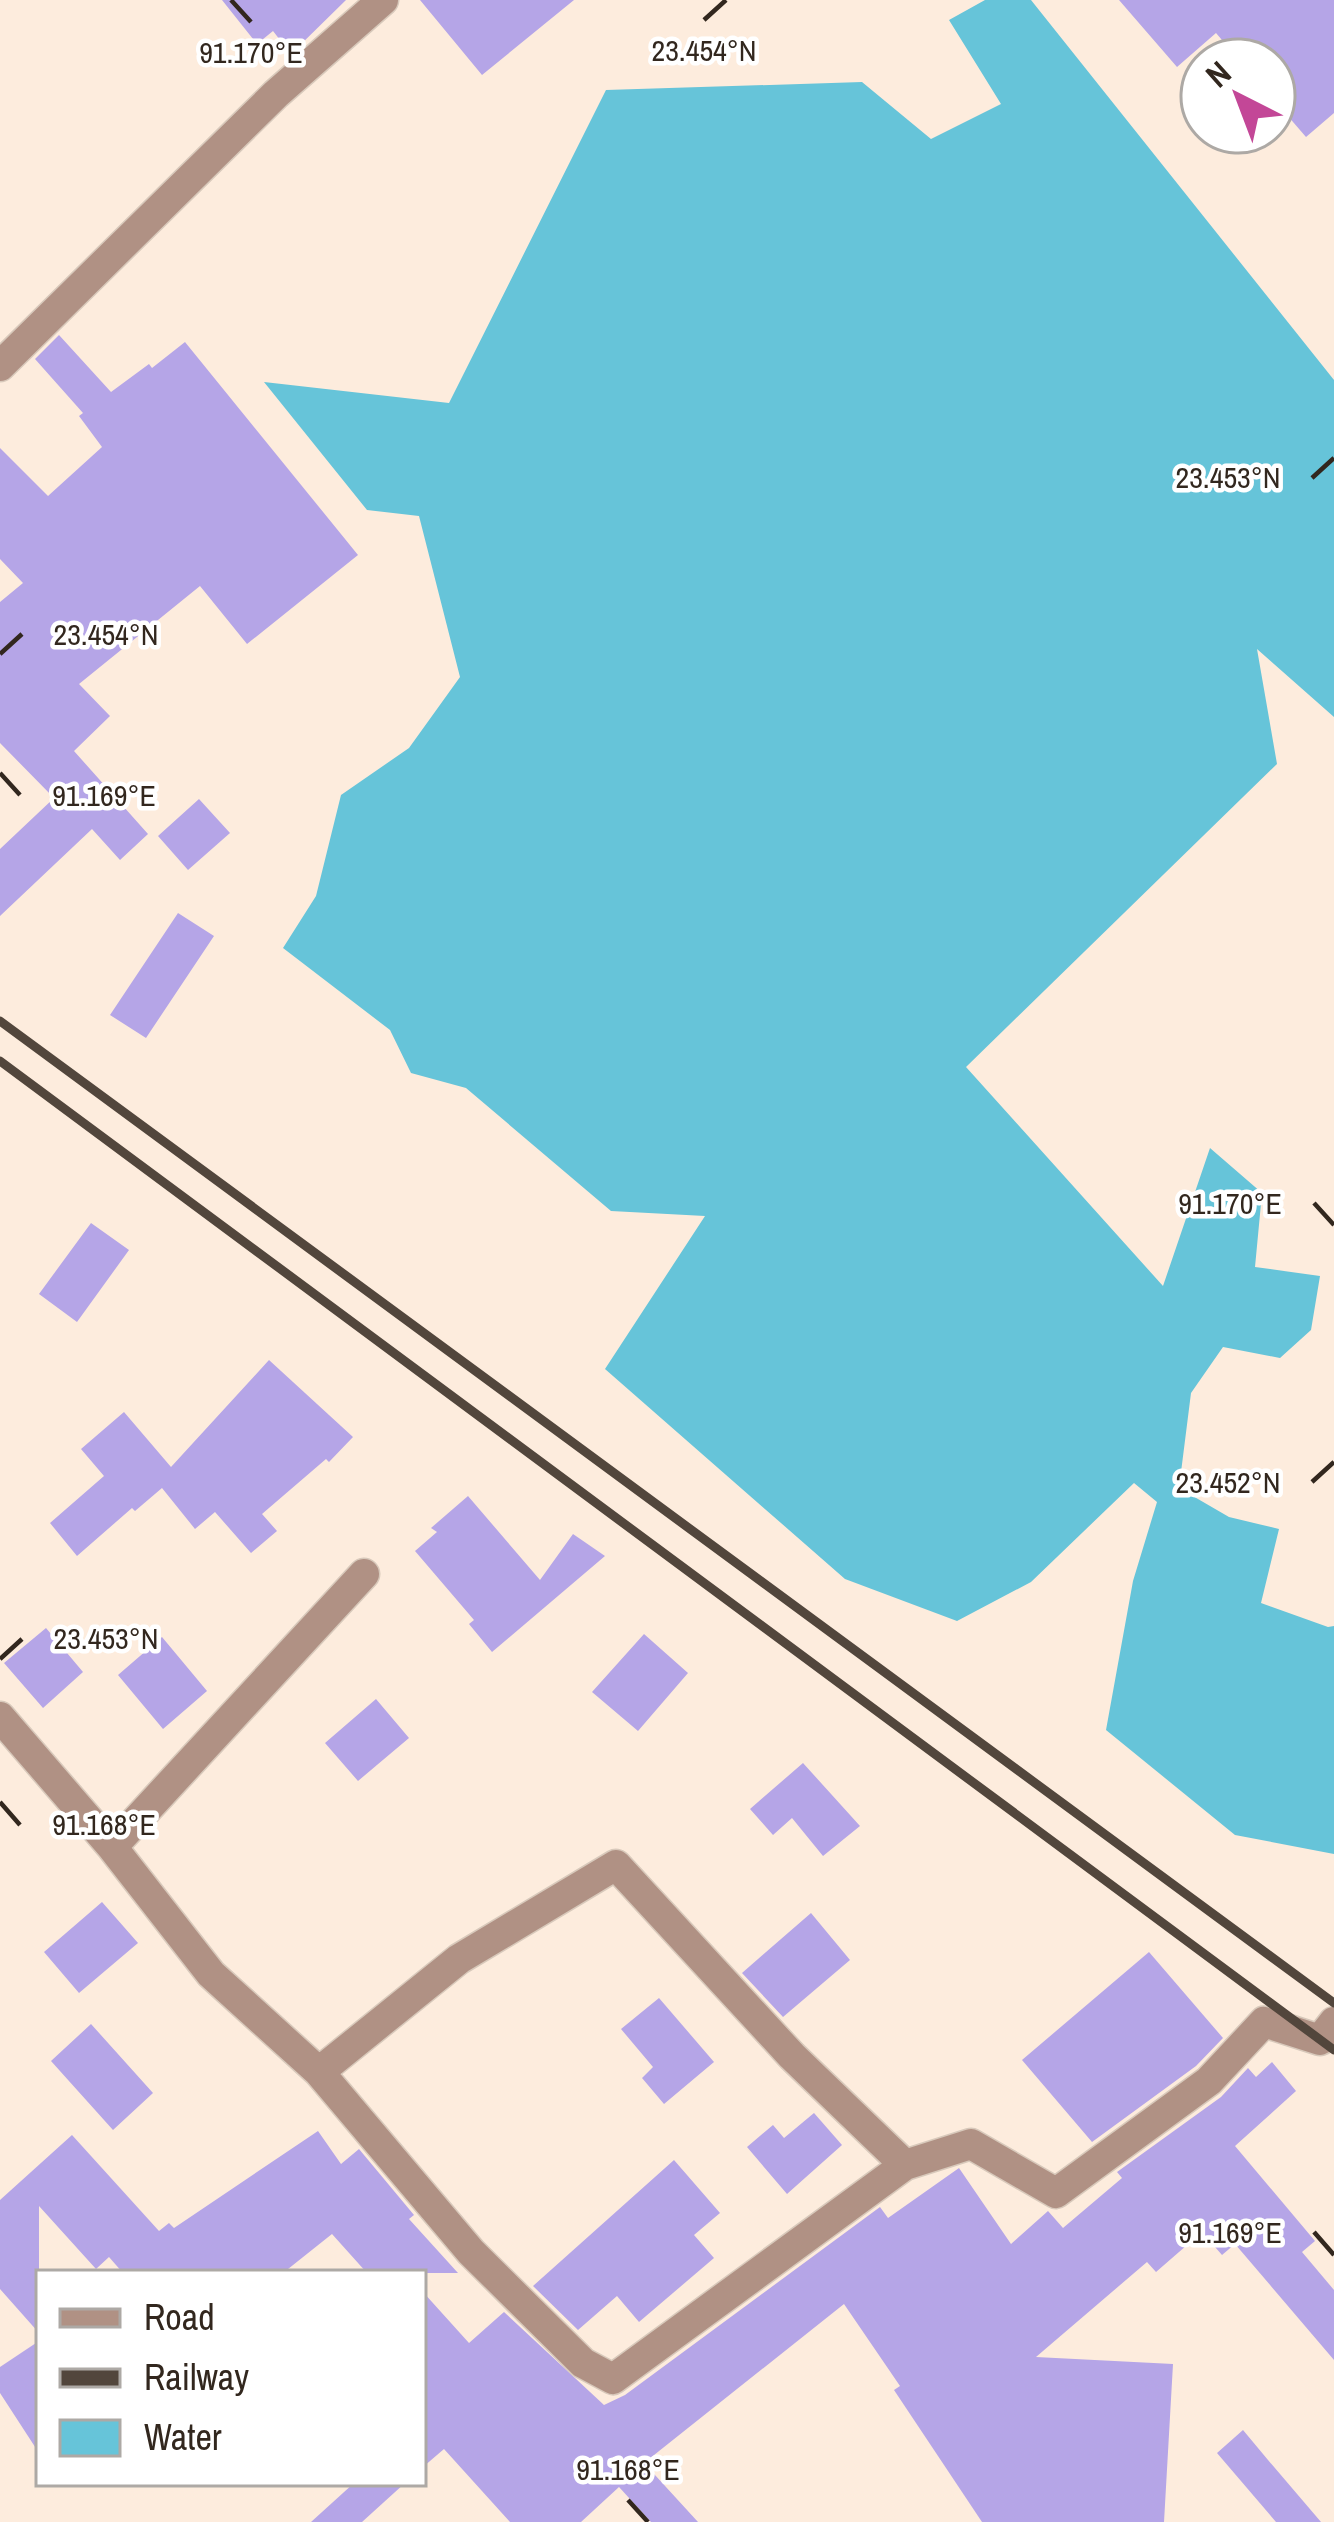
<svg xmlns="http://www.w3.org/2000/svg" width="1334" height="2522" font-family="'Archivo Narrow',sans-serif">
<style>
.water{fill:#66c4d9}
.building{fill:#b5a5e7}
.lines{fill:none;stroke-linecap:round;stroke-linejoin:round}
.minor-casing{stroke:#d8c9bb;stroke-width:33}
.minor{stroke:#b09184;stroke-width:30}
.rail{stroke:#52463c;stroke-width:9}
.ticks{fill:none;stroke:#32271e;stroke-width:4.5}
.ticks-label{font-size:30px;text-anchor:middle;fill:#32271e;stroke:#fff;stroke-width:9;stroke-linejoin:round;paint-order:stroke}
</style>
<rect width="100%" height="100%" fill="#fdecdd"/>
<!-- water -->
<path class="water" d="M985,0H1031L1334,380V717L1257,649L1277,764L966,1067L1163,1286L1210,1148L1262,1193L1255,1267L1320,1276L1311,1330L1280,1358L1223,1347L1191,1393L1179,1488L1229,1517L1279,1529L1261,1603L1328,1627L1334,1626V1854L1235,1835L1106,1730L1133,1581L1157,1502L1134,1483L1031,1582L957,1621L845,1579L605,1369L705,1216L611,1211L466,1088L411,1073L390,1030L283,948L316,896L341,795L409,748L460,677L419,516L367,510L264,382L449,403L606,90L862,82L931,139L1001,104L949,20Z"/>
<!-- building -->
<path class="building" d="M222,0H346L291,54L273,31L257,44Z
M420,0H574L482,75Z
M1119,0H1334V113L1306,137L1274,100V60H1239L1216,33L1177,67Z
M59,335L111,392L149,364L152,368L185,342L358,555L247,644L200,586L79,684L110,716L74,751L148,834L120,860L92,829L0,916V849L54,798L0,743V602L23,583L0,559V448L48,496L102,447L79,416L83,413L35,359Z
M199,799L230,833L188,870L158,836Z
M178,913L214,936L146,1038L110,1015Z
M91,1223L129,1250L77,1322L39,1294Z
M269,1360L353,1437L329,1462L326,1459L262,1514L277,1531L251,1553L215,1512L195,1529L162,1488L135,1511L132,1508L77,1556L50,1523L104,1476L81,1449L124,1412L171,1467Z
M468,1496L540,1580L573,1534L605,1556L492,1652L469,1624L474,1620L415,1551L437,1532L431,1528Z
M46,1628L83,1672L43,1708L4,1663Z
M644,1634L688,1673L638,1731L592,1692Z
M162,1637L207,1691L163,1729L118,1675Z
M376,1699L409,1738L358,1781L325,1743Z
M803,1763L860,1826L823,1856L792,1818L773,1835L750,1809Z
M102,1902L138,1943L79,1993L44,1952Z
M811,1913L850,1960L783,2017L742,1973Z
M1149,1952L1223,2038L1196,2066L1092,2142L1022,2060Z
M659,1998L714,2062L664,2104L642,2078L653,2067L621,2029Z
M91,2024L153,2093L113,2130L51,2061Z
M1272,2062L1296,2091L1235,2146L1315,2241L1302,2252L1334,2290V2360L1235,2244L1222,2255L1202,2232L1156,2272L1147,2262L1036,2357L1173,2364L1164,2522H982L894,2390L900,2386L844,2304L644,2463L698,2522H651L619,2487L581,2522H510L444,2449L423,2467V2292L469,2343L504,2312L604,2405L625,2395L880,2207L888,2218L959,2168L1011,2244L1048,2211L1063,2228L1122,2178L1117,2172L1221,2097L1248,2068L1256,2077Z
M814,2113L842,2145L787,2194L747,2147L773,2125L784,2138Z
M318,2131L341,2164L359,2149L414,2215L409,2219L458,2273H367L332,2234L283,2273H123L109,2257L96,2269L39,2206V2333L0,2289V2200L72,2135L159,2231L169,2223L174,2228Z
M674,2160L720,2213L694,2235L714,2258L639,2322L617,2296L578,2330L533,2286Z
M39,2341V2453L0,2393V2367Z
M1243,2430L1268,2460L1321,2522H1276L1217,2453Z
M354,2483H405L362,2522H311Z"/>
<g class="lines">
<!-- minor casing -->
<g class="minor-casing">
<path id="minor" d="M0,366L276,94L383,0
M0,1717L112,1847L211,1974L319,2072L471,2252L583,2363L613,2379L905,2165L971,2144L1056,2193L1209,2081L1264,2022L1320,2040L1334,2022
M112,1847L364,1574
M319,2072L459,1959L616,1865L792,2056L905,2165"/>
</g>
<!-- minor -->
<use href="#minor" class="minor"/>
<!-- rail -->
<path class="rail" d="M0,1021L1334,2003
M0,1061L1334,2050"/>
</g>
<!-- ticks -->
<path class="ticks" d="M231,0L251,22M704,20L726,0M1312,478L1334,458M0,654L22,634M0,773L20,795M1314,1203L1334,1225M1312,1482L1334,1462M0,1659L22,1639M0,1802L20,1825M1314,2232L1334,2255M628,2500L648,2522"/>
<g class="ticks-label">
<text x="704" y="61">23.454°N</text>
<text x="251" y="63">91.170°E</text>
<text x="1228" y="488">23.453°N</text>
<text x="106" y="645">23.454°N</text>
<text x="104" y="806">91.169°E</text>
<text x="1230" y="1214">91.170°E</text>
<text x="1228" y="1493">23.452°N</text>
<text x="106" y="1649">23.453°N</text>
<text x="104" y="1835">91.168°E</text>
<text x="1230" y="2243">91.169°E</text>
<text x="628" y="2480">91.168°E</text>
</g>
<!-- legend -->
<rect x="36" y="2270" width="390" height="216" fill="#ffffff" stroke="#ada9a5" stroke-width="3"/>
<rect x="60" y="2309" width="60" height="18" fill="#b09184" stroke="#ada9a5" stroke-width="3"/>
<text x="144" y="2330" font-size="36" fill="#32271e">Road</text>
<rect x="60" y="2369" width="60" height="18" fill="#52463c" stroke="#ada9a5" stroke-width="3"/>
<text x="144" y="2390" font-size="36" fill="#32271e">Railway</text>
<rect x="60" y="2420" width="60" height="36" fill="#66c4d9" stroke="#ada9a5" stroke-width="3"/>
<text x="144" y="2450" font-size="36" fill="#32271e">Water</text>
<!-- north arrow -->
<g transform="translate(1238 96) rotate(318)"><circle r="57" fill="#ffffff" stroke="#ada9a5" stroke-width="3"/>
<path d="M0-9L21 45L0 30L-21 45Z" fill="#c34797"/>
<text y="-18" font-size="33" font-weight="bold" text-anchor="middle" fill="#32271e">N</text>
</g>
</svg>
